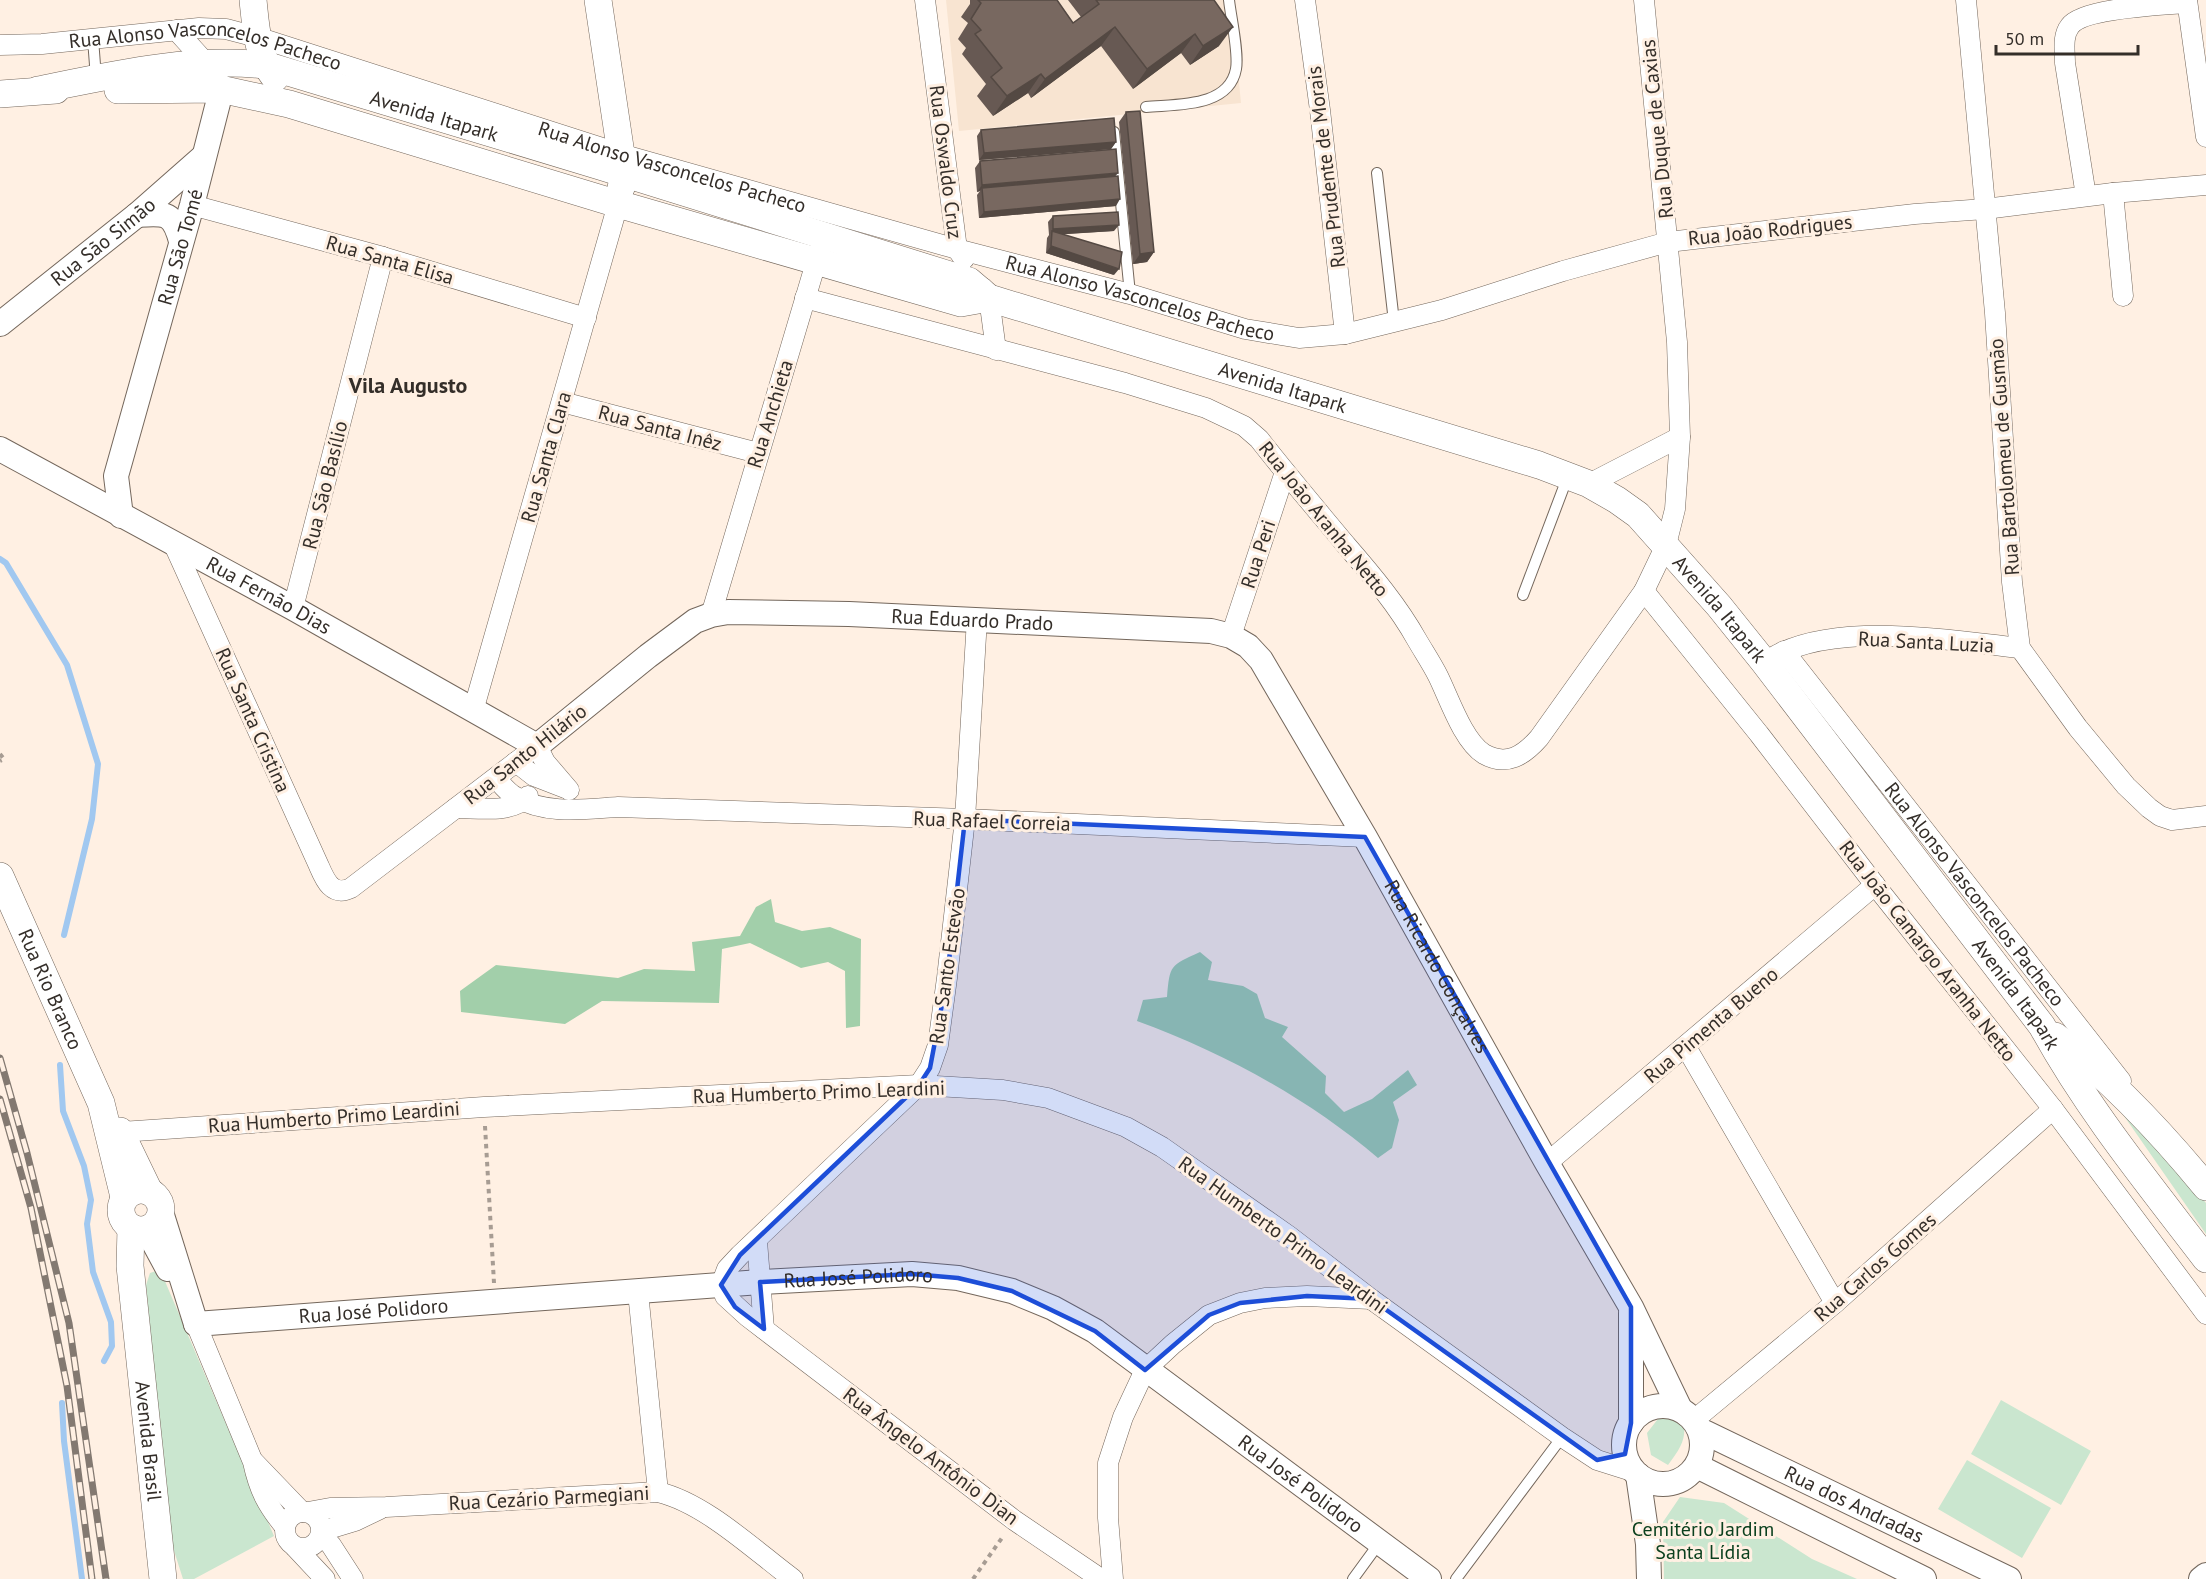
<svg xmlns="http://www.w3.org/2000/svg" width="2206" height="1579" font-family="'PT Sans',sans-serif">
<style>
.built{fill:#f8e4d1}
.green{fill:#cae6cf}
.forest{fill:#a2cfaa}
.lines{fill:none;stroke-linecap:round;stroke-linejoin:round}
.stream{stroke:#a1c8f0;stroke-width:6}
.service-casing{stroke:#74675c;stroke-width:12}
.minor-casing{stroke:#74675c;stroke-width:21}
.tertiary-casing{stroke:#74675c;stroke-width:26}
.secondary-casing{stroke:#74675c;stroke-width:28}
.path{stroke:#a79c93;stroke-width:4;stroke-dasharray:4.5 4.5;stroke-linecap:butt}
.service{stroke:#fff;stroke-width:10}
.minor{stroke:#fff;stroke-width:20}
.tertiary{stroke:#fff;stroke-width:24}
.secondary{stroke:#fff;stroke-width:27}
.rail-casing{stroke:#837971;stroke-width:7}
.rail{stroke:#fff0e3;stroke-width:4.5;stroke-dasharray:14;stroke-linecap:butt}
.wall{fill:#675953}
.shaded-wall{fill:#544943}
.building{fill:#786860;stroke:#544943;stroke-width:1.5}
.marked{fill:#1d4ed8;fill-opacity:0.2;stroke:#1d4ed8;stroke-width:4.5;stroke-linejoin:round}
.labels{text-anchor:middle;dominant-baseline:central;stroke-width:6;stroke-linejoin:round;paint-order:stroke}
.street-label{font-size:20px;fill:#342e29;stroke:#fff0e3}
.park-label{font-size:20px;fill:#0b401e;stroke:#fff0e3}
.quarter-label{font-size:22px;font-weight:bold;fill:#342e29;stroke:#fff0e3}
</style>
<rect width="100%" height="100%" fill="#fff0e3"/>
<!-- built -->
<path class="built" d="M946,0H1231L1241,103L959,131Z"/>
<!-- green -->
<path class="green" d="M2122,1113L2183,1175L2206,1203V1234Z
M156,1271L164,1279L274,1536L194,1579H183L169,1535L146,1285L150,1273Z
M2001,1400L2091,1451L2061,1505L1971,1454Z
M1673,1408L1681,1410C1688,1436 1684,1444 1668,1465L1651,1455L1647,1433L1661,1415Z
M1967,1460L2051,1508L2022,1558L1938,1509Z
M1680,1497L1724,1503L1812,1559L1857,1579H1664L1663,1522Z"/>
<!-- forest -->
<path class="forest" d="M771,899L775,922L802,931L830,927L861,939L860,1026L846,1028L845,971L828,962L801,968L750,943L722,949L719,1003L602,1001L565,1024L461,1012L460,991L496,965L618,978L644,969L695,971L692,942L740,936L756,907Z
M1200,952L1212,962L1208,980L1243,986L1257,994L1265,1018L1288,1027L1282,1037L1326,1076L1325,1093L1344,1112L1372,1099L1408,1070L1417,1085L1393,1102L1399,1120L1392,1148L1378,1158C1306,1097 1224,1053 1137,1021L1143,1000L1167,997C1170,964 1170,966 1200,952Z"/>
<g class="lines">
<!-- stream -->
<path class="stream" d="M0,559L6,563L67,665L98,764L92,819L64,935
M60,1065L63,1111L84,1166L91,1200L87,1224L93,1272L111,1322L112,1346L104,1361
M62,1403L64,1441L82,1579"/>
<!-- service casing -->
<g class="service-casing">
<path id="service" d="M93,39L96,78
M1146,107C1176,104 1229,108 1236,69C1239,53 1231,18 1229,0
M1114,132L1130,294
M1377,173L1394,322
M1523,595L1568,476
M1353,1579L1380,1542
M1456,1579L1562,1437"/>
</g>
<!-- minor casing -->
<g class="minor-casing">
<g id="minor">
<path d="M925,0L957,249L964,259"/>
<path d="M1305,0L1320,110L1345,334"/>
<path d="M1966,0L1995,313L2012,582L2020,648L2078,728L2126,786L2149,808L2160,816L2172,820L2206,816"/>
<path d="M2187,0L2206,137"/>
<path d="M176,30L205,62"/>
<path id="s1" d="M0,45L42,44L199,28L226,29L257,37L621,154L957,249L1130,294L1245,329L1299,338L1345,334L1442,310L1563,271L1668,242L1915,214L1985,209L2113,193L2206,185"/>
<path d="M2113,193L2123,296"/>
<path d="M2086,196L2065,63C2065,51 2062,36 2070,26C2083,8 2163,5 2187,3"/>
<path d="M192,205L383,257L586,318"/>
<path d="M983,288L989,298L996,350"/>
<path d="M805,298L1125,383L1206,408L1244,426L1259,439C1287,475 1317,510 1346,545C1372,575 1398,606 1417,640C1424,652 1432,664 1438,676C1449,698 1463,741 1484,754C1507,767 1524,755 1539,738L1644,591L1666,545L1675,509L1680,437L1677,342L1644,0"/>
<path d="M562,402L758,453"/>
<path d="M1589,484L1680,437"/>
<path d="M174,545L319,866C325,880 332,897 351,888L537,746L545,762L569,790"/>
<path d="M1644,591L1759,734L1875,885L2053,1109L2206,1314"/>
<path d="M293,608L383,257"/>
<path d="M711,615L820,249"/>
<path d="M977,619L965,819L947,978L938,1045L930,1068L919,1085L740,1255L727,1269L721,1285L725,1296L748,1317L1014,1520L1101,1579"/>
<path d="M1231,636L1285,472"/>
<path id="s2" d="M1784,651L2121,1081"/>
<path d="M1775,656C1838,621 1951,640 2020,648"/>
<path d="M473,711L618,204"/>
<path d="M516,762L534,776L565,788"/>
<path d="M496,778C502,785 508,793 516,797C545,815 586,809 618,807L965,819L1365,837"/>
<path d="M456,808C479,808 512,814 528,796"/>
<path d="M1686,1047L1835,1303"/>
<path d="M111,1137L121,1132L484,1107L919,1085L1003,1090L1048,1098L1126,1127L1162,1147L1289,1236L1371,1299L1562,1437L1597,1460L1635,1472"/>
<path d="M1547,1163L1875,885"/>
<path d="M757,1241L764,1329"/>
<path d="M638,1292L658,1492"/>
<path d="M196,1324L253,1462C259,1490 267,1505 285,1527"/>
<path d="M1694,1420L1835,1303L2053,1109"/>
<path d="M254,1462L302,1512"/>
<circle cx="303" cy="1530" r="18"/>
<path d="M308,1512L330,1508L386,1507L658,1492C705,1503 754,1550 793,1579"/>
<path d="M322,1531L355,1521L380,1509"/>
<path d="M321,1535L331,1545L353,1579"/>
<path d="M295,1547L325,1579"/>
<path d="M1113,1579L1108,1518V1463L1123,1417L1145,1370L1173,1344L1209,1315L1240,1303L1265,1298L1307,1296L1371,1299"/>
</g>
</g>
<!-- tertiary casing -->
<g class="tertiary-casing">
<g id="tertiary">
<path d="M137,215C166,213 173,212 181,241"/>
<path id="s3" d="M0,324L137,215L204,156"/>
<path id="s4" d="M0,449L293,608L537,746L648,656L695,621L711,615L728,612L849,614L1211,631L1231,636L1248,646L1261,660L1365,837L1547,1163L1631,1307L1680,1409"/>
<path id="s5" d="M121,516L116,476L192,205L218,103L220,89L212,71"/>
<path d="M161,1212L196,1324"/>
<path d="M147,1230L168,1269"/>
<path d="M1631,1313V1423"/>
<path id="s6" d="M196,1324L760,1282L912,1274L958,1278L1012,1291L1053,1308L1095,1331L1429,1579"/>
<circle cx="1663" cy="1445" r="39"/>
<path id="s7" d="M1700,1430L2009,1579"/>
<path d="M1697,1466L1924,1579"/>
<path d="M1638,1475L1648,1544L1649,1579"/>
<path d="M2201,1579L2206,1575"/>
</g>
</g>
<!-- secondary casing -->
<g class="secondary-casing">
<g id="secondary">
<path d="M253,0C256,29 257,55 275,78"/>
<path d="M598,0L621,154L624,174L621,188"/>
<path id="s8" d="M38,90C112,75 189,57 265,65L600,166L969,281L989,298L1539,465L1589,484L1617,500L1638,515L1719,606L1764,662L2042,1026C2088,1110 2148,1183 2206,1259"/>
<path d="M118,90L220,89L289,104L618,204L961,303L989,298"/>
<path d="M0,94L56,90"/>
<path id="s9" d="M0,876L101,1103L124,1197"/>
<path d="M2055,1036C2111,1079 2161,1132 2206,1187"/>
<path d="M120,1131L149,1191"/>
<circle cx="141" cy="1210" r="20"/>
<path id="s10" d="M131,1228L130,1266L163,1579"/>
</g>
</g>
<!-- path -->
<path class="path" d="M0,754L4,759L0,761
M485,1126L494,1283
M973,1579L1004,1535"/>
<!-- service -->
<use href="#service" class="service"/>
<!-- minor -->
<use href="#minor" class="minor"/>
<!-- tertiary -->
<use href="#tertiary" class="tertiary"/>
<!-- secondary -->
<use href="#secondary" class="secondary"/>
<!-- rail casing -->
<g class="rail-casing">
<path id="rail" d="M0,1058L27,1153L69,1323L106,1579
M0,1099L31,1208L67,1386L92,1579"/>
</g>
<!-- rail -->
<use href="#rail" class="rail"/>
</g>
<!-- wall -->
<path class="wall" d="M970,0H1057L1073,23L1081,17L1068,0H1214L1219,46L1190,65L1181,53L1133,89L1101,46L1031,98L1028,93L993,116L977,96L986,84L962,54L966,48L958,39L968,23L961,17L970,4Z
M1126,112L1154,252L1147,262L1133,264L1119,122Z
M981,130L1116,142L1111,149L979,160L977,136Z
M980,161L1116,176V206L979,218L977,195L980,191L977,192L975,168Z
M1053,216L1114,231L1064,234L1114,275L1046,253L1047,238L1049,235L1048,222Z"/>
<!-- shaded-wall -->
<path class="shaded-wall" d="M1115,27L1101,46L1031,98L1045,79Z
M1233,27L1219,46L1190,65L1203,46Z
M1195,34L1181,53L1133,89L1147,69Z
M1041,74L1028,93L993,116L1007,96Z
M1116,142L1111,149L979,160L984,153Z
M1118,173L1113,179L982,188L980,191L977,192L982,185Z
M1120,199L1116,206L979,218L984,212Z
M1119,225L1114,231L1052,235V231L1049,235L1053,229Z
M1051,246L1119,269L1114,275L1046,253Z
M1154,252L1147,262L1133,264L1140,254Z"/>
<!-- building -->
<path class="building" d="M978,0H1057L1073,23L1099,4L1096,0H1214L1233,27L1203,46L1195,34L1147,69L1115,27L1045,79L1041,74L1007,96L991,77L1002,68L975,34L981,30L971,19L981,3Z
M1140,111L1154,252L1140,254L1126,112Z
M1114,118L1116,142L984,153L981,130Z
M1116,149L1118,173L982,185L980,161Z
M1118,176L1120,199L984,212L982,188Z
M1118,212L1119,225L1053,229V216Z
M1052,231L1122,252L1119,269L1051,246Z"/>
<!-- marked area -->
<path class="marked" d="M965,819L1365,837L1631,1307V1423L1625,1454L1597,1460L1371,1299L1307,1296L1240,1303L1209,1315L1145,1370L1095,1331L1012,1291L958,1278L912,1274L760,1282L764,1329L735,1307L721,1285L740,1255L919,1085L930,1068L947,978Z"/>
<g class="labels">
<!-- street labels -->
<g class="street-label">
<text stroke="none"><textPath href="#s1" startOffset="208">Rua Alonso Vasconcelos Pacheco</textPath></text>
<text stroke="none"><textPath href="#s8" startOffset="406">Avenida Itapark</textPath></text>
<text transform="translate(1657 129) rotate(-96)">Rua Duque de Caxias</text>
<text transform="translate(946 162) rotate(83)">Rua Oswaldo Cruz</text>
<text stroke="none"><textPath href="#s1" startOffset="694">Rua Alonso Vasconcelos Pacheco</textPath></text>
<text transform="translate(1326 167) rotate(-97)">Rua Prudente de Morais</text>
<text transform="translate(1770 230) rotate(-6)">Rua João Rodrigues</text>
<text stroke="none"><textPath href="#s3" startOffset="132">Rua São Simão</textPath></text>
<text stroke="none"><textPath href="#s5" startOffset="278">Rua São Tomé</textPath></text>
<text transform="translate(390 260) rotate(16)">Rua Santa Elisa</text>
<text stroke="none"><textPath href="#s1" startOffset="1180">Rua Alonso Vasconcelos Pacheco</textPath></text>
<text stroke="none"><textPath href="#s8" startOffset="1299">Avenida Itapark</textPath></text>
<text transform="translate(770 414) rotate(-73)">Rua Anchieta</text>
<text transform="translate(660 428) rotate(15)">Rua Santa Inêz</text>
<text transform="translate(546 457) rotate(-74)">Rua Santa Clara</text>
<text transform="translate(2004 457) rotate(-94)">Rua Bartolomeu de Gusmão</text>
<text transform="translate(325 485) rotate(-76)">Rua São Basílio</text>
<text transform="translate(1324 519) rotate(51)">Rua João Aranha Netto</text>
<text transform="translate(1258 554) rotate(-72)">Rua Peri</text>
<text stroke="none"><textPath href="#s4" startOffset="306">Rua Fernão Dias</textPath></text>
<text stroke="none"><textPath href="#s8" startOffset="1803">Avenida Itapark</textPath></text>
<text stroke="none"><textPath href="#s4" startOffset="1094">Rua Eduardo Prado</textPath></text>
<text transform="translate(1926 642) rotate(3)">Rua Santa Luzia</text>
<text transform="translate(253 720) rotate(66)">Rua Santa Cristina</text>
<text transform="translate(525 754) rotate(-38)">Rua Santo Hilário</text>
<text transform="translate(992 821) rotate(2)">Rua Rafael Correia</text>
<text stroke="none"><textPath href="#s2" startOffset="309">Rua Alonso Vasconcelos Pacheco</textPath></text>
<text transform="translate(1928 951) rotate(52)">Rua João Camargo Aranha Netto</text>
<text transform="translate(947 966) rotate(-82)">Rua Santo Estevão</text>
<text stroke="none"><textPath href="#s4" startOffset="1746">Rua Ricardo Gonçalves</textPath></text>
<text stroke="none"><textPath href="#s9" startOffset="124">Rua Rio Branco</textPath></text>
<text stroke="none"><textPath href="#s8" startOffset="2289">Avenida Itapark</textPath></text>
<text transform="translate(1711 1025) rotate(-40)">Rua Pimenta Bueno</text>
<text transform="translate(819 1092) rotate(-2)">Rua Humberto Primo Leardini</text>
<text transform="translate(334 1117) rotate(-4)">Rua Humberto Primo Leardini</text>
<text transform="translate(1283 1235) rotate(36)">Rua Humberto Primo Leardini</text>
<text transform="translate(1875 1267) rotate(-41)">Rua Carlos Gomes</text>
<text stroke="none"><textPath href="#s6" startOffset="664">Rua José Polidoro</textPath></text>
<text stroke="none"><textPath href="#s6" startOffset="178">Rua José Polidoro</textPath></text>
<text stroke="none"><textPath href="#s10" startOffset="214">Avenida Brasil</textPath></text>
<text transform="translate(931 1456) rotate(37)">Rua Ângelo Antônio Dian</text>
<text stroke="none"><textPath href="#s6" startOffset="1168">Rua José Polidoro</textPath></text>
<text transform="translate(549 1498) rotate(-3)">Rua Cezário Parmegiani</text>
<text stroke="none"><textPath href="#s7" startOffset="171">Rua dos Andradas</textPath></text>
</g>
<!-- park labels -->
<g class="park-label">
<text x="1703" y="1529">Cemitério Jardim<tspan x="1703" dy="23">Santa Lídia</tspan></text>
</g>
<!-- quarter labels -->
<g class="quarter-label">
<text x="408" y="385">Vila Augusto</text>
</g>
</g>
<!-- scale -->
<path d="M1996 45v9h142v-9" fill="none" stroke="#342e29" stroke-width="3"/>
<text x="2005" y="45" font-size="18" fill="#342e29" stroke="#fff0e3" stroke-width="4.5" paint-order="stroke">50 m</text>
</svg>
